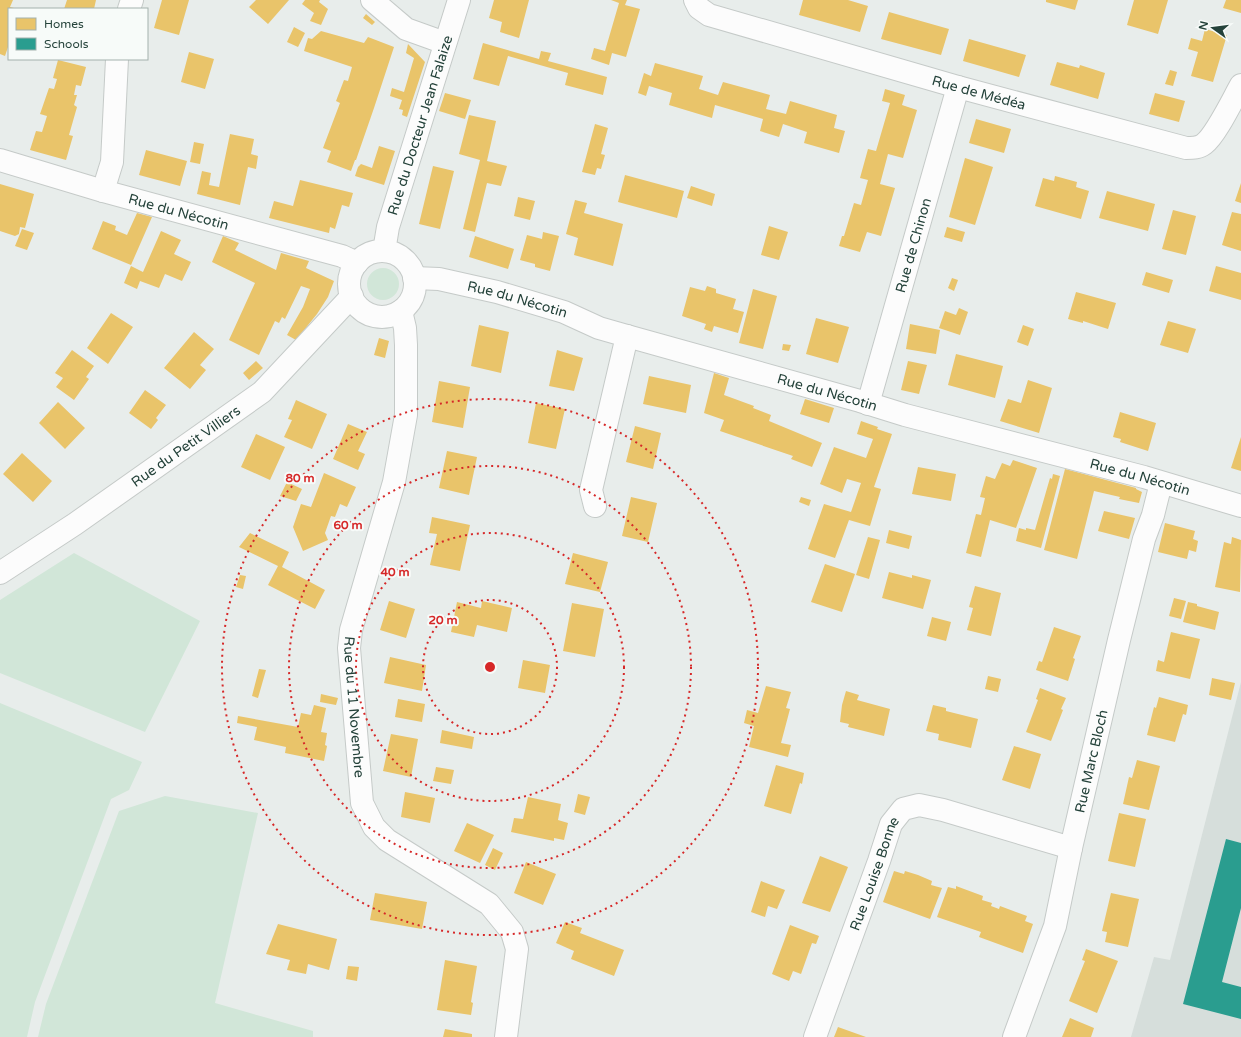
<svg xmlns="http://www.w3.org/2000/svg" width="1241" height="1037" font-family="'Varela Round',sans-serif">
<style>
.built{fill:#d6dedb}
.green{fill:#d1e6d8}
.homes{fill:#e9c46a}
.schools{fill:#2a9d8f}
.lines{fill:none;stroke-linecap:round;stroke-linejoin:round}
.minor-casing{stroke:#c5cac8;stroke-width:24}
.minor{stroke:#fcfcfc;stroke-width:22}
.ring{fill:none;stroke:#d62828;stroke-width:2;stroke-dasharray:2 4}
.labels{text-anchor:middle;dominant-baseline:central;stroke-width:4;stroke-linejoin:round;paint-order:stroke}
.street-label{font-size:14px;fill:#24423a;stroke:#f7fbf9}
.centre{fill:#d62828;stroke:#f7fbf9;stroke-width:2}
.ring-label{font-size:12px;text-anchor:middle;font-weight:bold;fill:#d62828;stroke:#f7fbf9;stroke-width:4;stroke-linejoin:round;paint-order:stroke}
</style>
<rect width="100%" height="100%" fill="#e8edeb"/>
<!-- built -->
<path class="built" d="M1241,682V1037H1131L1154,957L1170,960Z"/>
<!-- green -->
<path class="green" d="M367 284a16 16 0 1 1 32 0a16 16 0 1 1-32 0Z
M74,553L200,621L145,732L0,673V600Z
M0,703L142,762L129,790L111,799L35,1002L27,1037H0Z
M165,796L258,813L215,1003L313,1031V1037H38L46,1004L119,811Z"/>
<!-- homes -->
<path class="homes" d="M0,0H13L10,7L14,8L9,9V44L5,56L0,54Z
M67,0H96L94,9H64Z
M162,0H189L179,35L154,28Z
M256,0H289L268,24L249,7Z
M305,0H320L319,2L328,9L321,25L310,21L314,13L302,4Z
M494,0H529L519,38L500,32L502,22L489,18Z
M611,0H627L625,5L640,9L626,57L612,53L609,65L591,59L594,48L605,51L619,3Z
M803,0H848L868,6L860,32L799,15Z
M1046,0H1078L1075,10L1046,2Z
M1134,0H1168L1158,34L1127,25Z
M1226,0H1241V13L1223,8Z
M889,12L949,29L941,55L881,39Z
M366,14L375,22L372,25L363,18Z
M294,27L305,33L298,47L287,42Z
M1205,29L1227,35L1213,82L1191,76L1198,52L1188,49L1191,38L1202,41Z
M321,31L364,43L368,37L394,47L374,108L356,160H355L351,171L327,162L331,151L323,148L340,103L336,101L344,80L348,81L352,67L304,51L308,38L312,39Z
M969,39L1026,55L1019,77L963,61Z
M483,43L539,59L541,51L551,53L548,61L607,77L603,95L565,85L568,73L508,56L499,86L473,79Z
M408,44L425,62L407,117L402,115L403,110L399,109L402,100L390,96L392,88L404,92L414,58L406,53Z
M189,52L214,59L205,89L181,82Z
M58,60L86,67L81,86L76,85L74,95H77L74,105L77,107L69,135L73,136L66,160L30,150L36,131L42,132L47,116L40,114L49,88L54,89L57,79L53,78Z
M1057,62L1079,68L1080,65L1105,73L1098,99L1050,85Z
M655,63L703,76L699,89L718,95L723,82L770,95L766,109L786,114L790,101L837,115L834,128L845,131L839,153L804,143L807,132L783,124L779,137L760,131L763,119L715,105L712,118L702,115L669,105L672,93L649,86L646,96L638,93L644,73L651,76Z
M1170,70L1177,72L1173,86L1165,84Z
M885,89L905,95L902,105L917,110L903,158L888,154L880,184L895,188L881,236L867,232L860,252L839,246L842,236H844L854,203L861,205L868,180L860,178L868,149L876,151L890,103L882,101Z
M445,93L471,100L465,119L439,111Z
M1155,93L1185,101L1179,122L1149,114Z
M469,115L496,121L487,161L507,166L501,186L487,183L475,232L463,229L480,160L459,154Z
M976,119L1011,129L1004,153L969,143Z
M595,124L608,128L601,154L605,155L601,169L597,168L595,175L582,172Z
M230,134L254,139L251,154L258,156L256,169L248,167L240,205L197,194L202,171L211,173L209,185L219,187Z
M194,142L204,144L200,164L190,162Z
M379,146L395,151L384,185L355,176L358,167L361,164L372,168Z
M146,150L187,161L180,186L139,175Z
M965,158L993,167L975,225L949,217Z
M433,166L454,171L440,229L419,224Z
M625,175L684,191L677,218L618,202Z
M1055,176L1077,182L1076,187L1089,191L1081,219L1035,206L1043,178L1054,181Z
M300,180L353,193L349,207L342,205L335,229L330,227L329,233L269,218L274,201L293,206Z
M1241,183V203L1235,201Z
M0,184L34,194L25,228L20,227L19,234L15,236L0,231Z
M691,186L715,194L712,206L687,198Z
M1107,191L1155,204L1148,231L1099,218Z
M518,197L535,201L530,220L514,216Z
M575,200L587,203L584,213L623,224L613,266L574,255L578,238L566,234Z
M1173,210L1196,216L1186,255L1162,249Z
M1232,212L1241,214V251L1222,245Z
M137,213L152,217L131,265L92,249L103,221L116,226L115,230L127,235Z
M769,226L788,232L779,260L761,255Z
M947,227L965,232L962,242L944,237Z
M22,229L34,233L27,250L15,246Z
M161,231L181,240L174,254L191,262L182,281L165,274L159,288L140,281L137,289L124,283L131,266L143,272Z
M543,232L559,236L550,271L535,267V264L520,260L527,235L542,239Z
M223,236L239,243L235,250L276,270L281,253L309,261L306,268L334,281L328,297L317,314L296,340L287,335L303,307L310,289L301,286L285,319L282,317L279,323L275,321L259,355L229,340L255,283L212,262Z
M475,236L514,249L508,269L469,257Z
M1216,266L1241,273V300L1209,291Z
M1146,272L1173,280L1169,293L1142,285Z
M952,278L958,280L954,291L948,288Z
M707,286L716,289V293L736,299L733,309L744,312L738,333L714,326L712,332L704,329L706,324L682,316L690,287L705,291Z
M753,289L777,296L763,349L739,343Z
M1076,292L1116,303L1108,329L1083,321V323L1068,319Z
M959,308L968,312L960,335L939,328L945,311L956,315Z
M111,313L133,327L108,364L87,348Z
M816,318L849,327L838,363L806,354Z
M1168,321L1196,329L1188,353L1160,345Z
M910,324L940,330L936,354L906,349Z
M479,325L509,332L501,373L471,366Z
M1023,325L1034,329L1028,346L1017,342Z
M194,332L214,349L200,365L206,370L190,389L164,368Z
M379,338L389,341L385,358L374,355Z
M783,344L791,345L789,351L782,350Z
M72,350L94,366L86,377L89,379L74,400L56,387L63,378L55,373Z
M557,350L583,358L574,391L549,386Z
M956,354L1003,366L995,398L948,385Z
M256,361L263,368L249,380L243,373Z
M908,361L927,365L919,394L901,390Z
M714,373L729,378L724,395L754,406L753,408L771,415L769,421L822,443L812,467L791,459L793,456L720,431L724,420L704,413Z
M649,376L691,385L686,413L643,404Z
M1028,380L1052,388L1039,433L1000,421L1008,399L1021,403Z
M439,381L470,387L463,428L432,422Z
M145,390L166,405L156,418L158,420L151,429L129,413Z
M805,399L834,408L829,423L800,414Z
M296,400L327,414L312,449L284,437L292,420L288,419Z
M58,402L85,428L65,449L39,423Z
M536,403L565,409L556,449L528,443Z
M1120,412L1156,423L1148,451L1120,442L1121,439L1113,437Z
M861,421L878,427L877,429L892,434L874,487L881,489L870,526L849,520L835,558L808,549L824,504L851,512L861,483L847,479L842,493L820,484L834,447L866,458L873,439L857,434Z
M348,424L367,432L358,451L365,454L358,470L333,459Z
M635,426L661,433L653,469L626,462Z
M256,434L285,447L270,480L241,467Z
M1241,437V471L1231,468Z
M447,451L477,457L469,495L439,488Z
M22,453L52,481L33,502L3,474Z
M1013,460L1037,468L1016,528L990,520L981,557L966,553L976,514L981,515L985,498L980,497L986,476L995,479L1002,463L1010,466Z
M918,467L956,474L951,501L912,494Z
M1065,469L1136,488V489L1142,492L1139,503L1119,499L1120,497L1094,491L1077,559L1044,550Z
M324,473L356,487L347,507L340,504L335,517L331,516L325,533L328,540L303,551L293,527L301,504L311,507Z
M1053,474L1060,476L1041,548L1016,541L1019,528L1026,530V528L1035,530L1050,478L1052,479Z
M287,482L302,489L296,501L280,496Z
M631,497L657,503L648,542L622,536Z
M801,497L811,500L809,506L799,502Z
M1104,511L1135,518L1129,539L1098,531Z
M432,517L470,525L460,571L430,565L437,534L429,533Z
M1165,523L1195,531L1193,539L1198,541L1196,552L1189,550L1187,559L1158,552Z
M889,530L912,536L909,549L886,543Z
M250,533L289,552L282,567L325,590L315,609L268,585L278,566L239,547Z
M868,537L880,540L869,579L856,575Z
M1232,537L1241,540L1240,592L1215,587L1224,542L1231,544Z
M573,553L608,562L600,592L565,584Z
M825,564L855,574L842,612L811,602Z
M889,572L912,578V575L931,580L923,609L882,598Z
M240,575L246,576L243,589L236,587Z
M975,586L1001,593L991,636L967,630L973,608L969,607Z
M1174,598L1186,601L1181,619L1169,616Z
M389,601L415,609L406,638L380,630Z
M482,601L512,608L507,632L477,625L474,637L451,632L457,602L481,608Z
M1188,602L1197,604V606L1219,612L1215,630L1183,622Z
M572,603L604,609L595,657L563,651Z
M932,617L951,622L946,641L927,636Z
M1054,627L1081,636L1073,658L1075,659L1068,681L1036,670L1039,661L1042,662Z
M1171,632L1200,639L1190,679L1156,671L1158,660L1164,662Z
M390,657L426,665L422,691L384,683Z
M523,660L550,665L545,693L518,688Z
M259,669L266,670L258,698L252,696Z
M988,676L1001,679L998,692L985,689Z
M1212,678L1235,683L1231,700L1209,695Z
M766,686L791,692L786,708L790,709L781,743L791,745L788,757L749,747L754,726L744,723L747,710L758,713Z
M1040,688L1066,698L1061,709L1063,710L1051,741L1026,732L1038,700L1036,699Z
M846,691L859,695L857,700L890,709L884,736L848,727L849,724L840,722L842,705Z
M321,694L338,698L336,705L320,702Z
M1159,697L1188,705L1186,715L1183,714L1175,742L1147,735L1154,707L1156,708Z
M398,699L425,704L422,722L395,717Z
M314,705L326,708L321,732L327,733L325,745L327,746L324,761L285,753L286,747L254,740L257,727L237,723L238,716L298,727L301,713L311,715Z
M933,705L946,708V711L978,719L971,748L938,740L939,734L926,731Z
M442,730L474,737L472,749L440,743Z
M391,734L418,739L411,777L383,771Z
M1014,746L1041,754L1030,789L1002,780Z
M1137,760L1160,766L1149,810L1123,804L1129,777L1132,778Z
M776,765L804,773L802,784L800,783L791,814L764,806Z
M436,767L454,770L451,784L433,781Z
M405,792L435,798L430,823L401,817Z
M578,794L590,797L585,815L574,812Z
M528,797L561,804L558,820L568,823L564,840L554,838V841L511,832L514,818L523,819Z
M1119,813L1146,819L1135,867L1108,861Z
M467,823L494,835L480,863L454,851Z
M493,848L503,853L495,870L485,865Z
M820,856L848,867L830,912L802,903Z
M526,862L556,874L543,905L514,893Z
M894,871L904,874L905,871L918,875L932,881L931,885L942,888L930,919L883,902Z
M761,881L785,890L777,909L768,906L765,917L751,912Z
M956,886L983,896L982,900L992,903L991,906L999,909L1000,906L1027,916L1025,921L1033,924L1023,953L979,937L981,932L937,917L948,887L956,889Z
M375,893L427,902L422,929L370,920Z
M1111,893L1139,899L1128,947L1105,942L1107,932L1102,931Z
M565,922L582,928L580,933L624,950L614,976L571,959L574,951L556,943Z
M278,924L337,939L329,970L308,964L306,974L287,970L290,960L266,954Z
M790,925L819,936L816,944L812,943L801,974L793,971L789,981L772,974Z
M1086,949L1118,961L1097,1013L1069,1001L1085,961L1082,960Z
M445,960L477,966L471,1002L473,1003L471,1015L437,1010Z
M348,966L359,967L357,981L346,979Z
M1070,1018L1094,1028L1091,1037H1062Z
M838,1027L866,1037H834Z
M445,1029L472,1034V1037H443Z"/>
<!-- schools -->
<path class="schools" d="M1226,839L1241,843V908L1222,982L1241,987V1019L1183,1004Z"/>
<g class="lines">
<!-- minor casing -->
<g class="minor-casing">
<g id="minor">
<path d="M372,0L406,29L445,43"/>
<path id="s1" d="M695,0L699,8L709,15L958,87L1186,148C1193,148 1199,148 1204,144C1216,135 1233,99 1241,85"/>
<path d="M129,9L132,0"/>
<path id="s2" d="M0,160L103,191L342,256L357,263"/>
<path d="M103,191L112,162L117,59"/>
<path id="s3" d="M384,251L388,227L459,0"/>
<circle cx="382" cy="284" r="33"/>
<path id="s4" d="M414,278L439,279L497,292L564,312L599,328L627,336L860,401L905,415L1144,477L1241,506"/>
<path id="s5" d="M401,311L405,328L406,345V415L394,482L351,630L349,648L362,803L374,827L387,840L489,904L512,932L517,949L506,1037"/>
<path id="s6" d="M868,404L958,87"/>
<path d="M595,506L591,490L627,336"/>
<path id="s7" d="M0,573L75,524L262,392L352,296"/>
<path id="s8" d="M815,1037L879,861L891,824L903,809L919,805L943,810L1071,848"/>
<path id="s9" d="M1014,1037L1055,926L1071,848L1119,640L1144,539L1153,515L1161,483"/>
</g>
</g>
<!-- minor -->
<use href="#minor" class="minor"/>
</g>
<!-- distance rings -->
<g class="ring">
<circle cx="490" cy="667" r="67"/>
<circle cx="490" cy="667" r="134"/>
<circle cx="490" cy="667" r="201"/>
<circle cx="490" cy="667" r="268"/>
</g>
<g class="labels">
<!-- street labels -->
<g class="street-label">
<text stroke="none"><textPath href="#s1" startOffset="302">Rue de Médéa</textPath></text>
<text stroke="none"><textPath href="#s3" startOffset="131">Rue du Docteur Jean Falaize</textPath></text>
<text stroke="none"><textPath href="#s2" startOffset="186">Rue du Nécotin</textPath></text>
<text stroke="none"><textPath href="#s6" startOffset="165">Rue de Chinon</textPath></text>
<text stroke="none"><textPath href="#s4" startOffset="106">Rue du Nécotin</textPath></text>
<text stroke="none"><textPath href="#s4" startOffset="430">Rue du Nécotin</textPath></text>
<text stroke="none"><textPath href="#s7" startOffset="225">Rue du Petit Villiers</textPath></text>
<text stroke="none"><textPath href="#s4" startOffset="754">Rue du Nécotin</textPath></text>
<text stroke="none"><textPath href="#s5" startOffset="404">Rue du 11 Novembre</textPath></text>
<text stroke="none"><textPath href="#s9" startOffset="287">Rue Marc Bloch</textPath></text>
<text stroke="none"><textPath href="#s8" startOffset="174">Rue Louise Bonne</textPath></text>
</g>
</g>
<circle cx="490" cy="667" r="6" class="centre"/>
<g class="ring-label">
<text x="300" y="482">80 m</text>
<text x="348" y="529">60 m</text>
<text x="395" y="576">40 m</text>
<text x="443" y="624">20 m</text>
</g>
<!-- legend -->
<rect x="8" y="8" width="140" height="52" fill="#f7fbf9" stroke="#a3b1ad"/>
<rect x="16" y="18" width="20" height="12" fill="#e9c46a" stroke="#a3b1ad"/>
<text x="44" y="28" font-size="12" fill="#24423a">Homes</text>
<rect x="16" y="38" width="20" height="12" fill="#2a9d8f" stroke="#a3b1ad"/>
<text x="44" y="48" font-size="12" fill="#24423a">Schools</text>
<!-- north arrow -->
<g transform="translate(1213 28) rotate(284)" stroke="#f7fbf9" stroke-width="3" paint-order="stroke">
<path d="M0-3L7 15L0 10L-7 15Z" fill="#24423a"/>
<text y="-6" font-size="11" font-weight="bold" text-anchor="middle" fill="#24423a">N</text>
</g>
</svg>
